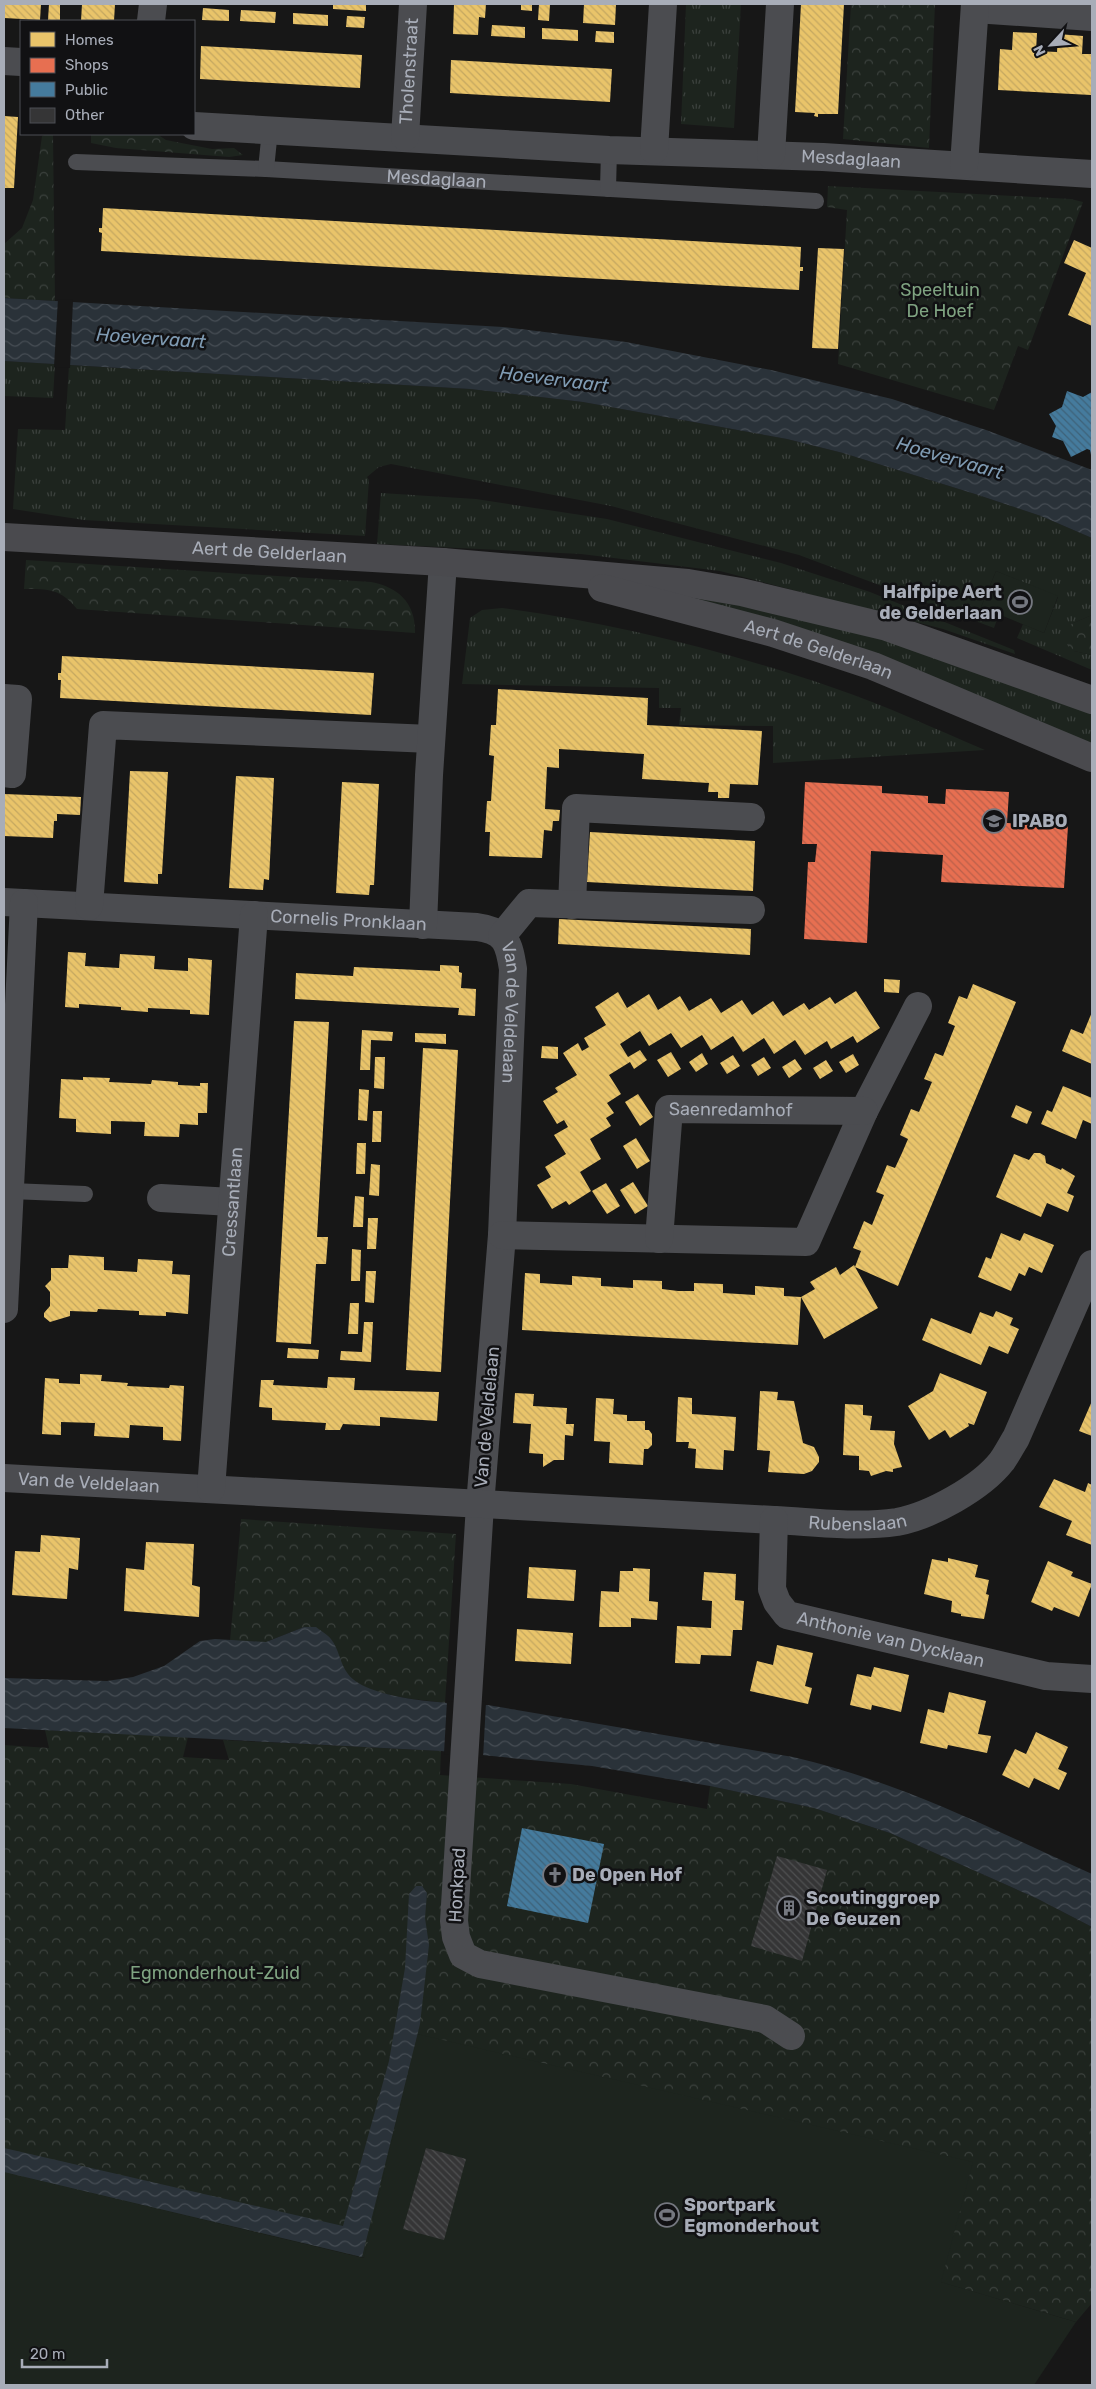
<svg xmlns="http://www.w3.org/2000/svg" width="1096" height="2389" font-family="Rubik,sans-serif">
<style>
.grass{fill:url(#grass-tufts)}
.forest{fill:url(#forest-crowns)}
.pitch{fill:#1d241e}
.water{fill:url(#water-waves)}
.pier{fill:#171717}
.homes{fill:url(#homes-back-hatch)}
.shops{fill:url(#shops-back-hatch)}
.public{fill:url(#public-back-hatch)}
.building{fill:url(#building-back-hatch)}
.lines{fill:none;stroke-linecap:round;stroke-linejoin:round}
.lane{stroke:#4b4c50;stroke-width:16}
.street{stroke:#4b4c50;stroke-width:28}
.secondary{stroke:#4a4a4e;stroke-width:28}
.labels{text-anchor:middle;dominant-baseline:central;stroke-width:5;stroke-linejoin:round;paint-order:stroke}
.street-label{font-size:18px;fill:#a8adb8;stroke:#111113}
.park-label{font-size:18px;fill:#7fa381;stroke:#111113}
.poi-label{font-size:18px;font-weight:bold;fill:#a8adb8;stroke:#111113;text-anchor:start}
.water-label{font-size:19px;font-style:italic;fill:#7f9bb3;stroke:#111113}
</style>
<defs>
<pattern id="grass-tufts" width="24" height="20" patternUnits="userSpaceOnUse" patternTransform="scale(1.25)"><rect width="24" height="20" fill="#1d241e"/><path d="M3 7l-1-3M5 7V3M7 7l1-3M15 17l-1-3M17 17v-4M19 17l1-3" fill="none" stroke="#3b413d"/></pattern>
<pattern id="forest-crowns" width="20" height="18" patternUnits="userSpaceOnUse" patternTransform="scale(1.25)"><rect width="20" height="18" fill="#1d241e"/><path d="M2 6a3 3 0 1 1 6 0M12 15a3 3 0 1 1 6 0" fill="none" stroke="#3b413d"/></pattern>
<pattern id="water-waves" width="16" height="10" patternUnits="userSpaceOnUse" patternTransform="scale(1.25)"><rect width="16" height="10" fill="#2a3239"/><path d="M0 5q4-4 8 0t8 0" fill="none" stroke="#464d54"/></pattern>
<pattern id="homes-back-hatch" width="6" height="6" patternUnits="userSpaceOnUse" patternTransform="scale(1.25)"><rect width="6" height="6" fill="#e9c46a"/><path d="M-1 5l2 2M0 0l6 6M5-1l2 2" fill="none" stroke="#c4a760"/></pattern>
<pattern id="shops-back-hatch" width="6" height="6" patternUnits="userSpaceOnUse" patternTransform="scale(1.25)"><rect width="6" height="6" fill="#e76f51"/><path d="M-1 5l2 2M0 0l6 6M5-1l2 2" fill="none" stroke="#ba604a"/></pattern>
<pattern id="public-back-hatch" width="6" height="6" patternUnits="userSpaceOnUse" patternTransform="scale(1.25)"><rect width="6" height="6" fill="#457b9d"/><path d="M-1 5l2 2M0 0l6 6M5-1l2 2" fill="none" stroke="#3e6279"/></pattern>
<pattern id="building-back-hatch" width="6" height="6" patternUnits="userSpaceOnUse" patternTransform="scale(1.25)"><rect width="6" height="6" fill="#353536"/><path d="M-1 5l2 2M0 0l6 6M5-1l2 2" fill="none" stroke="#4f5051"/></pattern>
</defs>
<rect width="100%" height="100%" fill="#171717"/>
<!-- grass -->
<path class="grass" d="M686,4H741L734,128L681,124Z
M4,361L55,364L53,398L4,396Z
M69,365L470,389L583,402L787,439L843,453L975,494L1041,516L1092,538V615L1071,624L1074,651L1092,655V670L1017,638L1023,624L1044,633L1058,597L996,571L981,607L999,614L994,628L799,555L611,506L391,464L379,467L367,477L369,480L365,536L84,520L13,509L18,429L65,430Z
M381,493L476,499L607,519L781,563L870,592L1014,650L1015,654L943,629L720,571L581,554L377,544Z
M662,588L855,625L1092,706V749Z
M502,608C614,623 726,651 834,688C885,705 935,729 985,750L773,763V726L679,725L681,708H659V688L462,684L470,618L482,610Z"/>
<!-- forest -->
<path class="forest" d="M851,4H935L929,148L843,139Z
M47,134H53L55,301L4,298V244L22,228L33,200L42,136Z
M91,134H157L166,140L212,149L234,148L243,155L229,157L116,148L91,143Z
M828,186L1071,199L1083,202L1028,350L1018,346L994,410L838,364L847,210L827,207Z
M26,560L371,582C398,587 416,603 415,633L77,609C61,589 49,589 24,589Z
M1092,615V655L1074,651L1064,641V631L1071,624Z
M241,1519L456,1534L445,1703C418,1699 367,1697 348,1675C341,1666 336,1650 331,1639L304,1627L266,1642L230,1641Z
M45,1730L188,1737L183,1757L229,1760L223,1740L441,1751L440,1775L571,1784L707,1809L710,1786L814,1808L890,1833L1038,1899L1092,1927V2303L1076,2322L940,2282L418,2034L365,2258L30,2179L399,2274L4,2220V1745L49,1748Z"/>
<!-- pitch -->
<path class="pitch" d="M996,571L1058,596L1044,633L981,607Z
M417,2034L973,2162L941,2282L1076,2322L1034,2385H4V2172L364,2258Z"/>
<!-- water -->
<path class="water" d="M4,298L503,327L626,342L771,370L892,399L986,430L1092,470V538L1041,516L975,494L843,453L787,439L583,402L470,389L4,361Z
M304,1627H316C321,1631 328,1635 331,1639C339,1649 340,1664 348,1674C368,1701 456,1704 488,1705L793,1757C898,1781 994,1830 1092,1874V1927L1038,1899L890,1833L814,1808L710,1786L592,1766L441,1751L4,1728V1678L107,1681L133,1677L164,1666L200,1641L215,1639L266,1642Z
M416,1886H422L427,1893L425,1918L429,1945L420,2024L362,2257L4,2172V2148L343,2226L389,2061L405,1968L409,1894Z"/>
<!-- pier -->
<path class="pier" d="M58,299L73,300L70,368L54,367Z
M447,1701L486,1702L483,1758L444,1754Z"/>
<!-- homes -->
<path class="homes" d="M4,4H41L40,20L4,18Z
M49,4H60V20H48Z
M82,4H115L114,21H81Z
M333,4H366V11L333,9Z
M454,4H486L485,18L479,17L478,35L453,34Z
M521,4H532V11L521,10Z
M539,4H550L549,21L538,20Z
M584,4H616L615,25L583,23Z
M801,4H844L838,114H818V117L814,116L815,113L795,112Z
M203,8L229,10V21L202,20Z
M241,10L276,12L275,23L240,21Z
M293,13L328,15V26L293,24Z
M347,16L365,17L364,28L346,27Z
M492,25L525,27V38L491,36Z
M542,28L578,30V41L542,39Z
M596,31L614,32V43L595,42Z
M1013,32L1037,33L1036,51L1057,52L1058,34L1083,36L1082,54H1092L1091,95L998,90L1000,49L1012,50Z
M201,46L362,55L360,88L200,79Z
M451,60L612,69L610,102L450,93Z
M4,116L18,117L14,188H4Z
M103,208L801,247L800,267H803V271H800L799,290L101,251L102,233L99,232V228H102Z
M1074,240L1092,248V326L1068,315L1086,273L1064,263Z
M818,248L844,249L838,349L812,348Z
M62,656L374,673L371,715L60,698L61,680H58V673H61Z
M498,689L648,698L647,725L762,731L758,785L730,784L729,798H718V792H708L709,783L642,779L644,754L559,749V768L547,767L545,809L560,810L559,821H553L552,831L544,830L542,858L489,856L490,832H485L487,801H491L494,756L489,755L491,725H496Z
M130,771L168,772L162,874H158V884L124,882Z
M236,776L274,778L269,880L264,879L263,890L229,888Z
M342,782L379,784L374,885H370L369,895L336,893Z
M4,794L81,797L80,815L57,814V821H54L53,838L4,836Z
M590,832L755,841L753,891L587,882Z
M559,919L751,929L750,955L558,944Z
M68,952L86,953L85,966L119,968L120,954L155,956L154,969L188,971V958L212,960L209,1015L190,1014V1010L148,1008V1012L121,1010V1007L79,1004V1008L65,1007Z
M440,965L459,966V972L462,973L461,988L476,989L475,1016L458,1015L459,1008L295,999L296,973L353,976L354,967L440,971Z
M884,979L900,980L899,993L884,992Z
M973,984L1016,1002L898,1286L855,1267L861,1251L853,1248L864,1221L872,1225L884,1195L876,1192L887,1165L895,1168L902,1153L908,1139L900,1135L911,1109L919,1112L932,1082L924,1079L935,1053L943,1056L955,1026L948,1023L959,996L967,999Z
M856,991L880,1028L857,1043L853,1036L831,1049L827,1041L805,1055L795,1040L774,1054L764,1038L743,1052L733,1036L711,1050L702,1035L681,1048L671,1033L649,1046L640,1031L620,1044L628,1057L640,1050L647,1060L634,1069L630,1062L609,1075L621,1094L607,1103L614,1113L606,1118L611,1126L590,1139L601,1159L580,1172L591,1191L569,1205L566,1201L552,1209L537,1185L551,1177L545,1167L566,1154L554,1135L568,1127L564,1120L557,1124L543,1101L558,1092L555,1088L577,1075L563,1053L578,1043L582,1051L589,1047L584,1038L606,1025L595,1007L618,992L627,1008L649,994L658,1010L680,996L689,1011L711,998L721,1013L742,1000L752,1015L773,1001L783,1016L804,1003L809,1010L830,997L835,1004Z
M1092,1012V1064L1062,1051L1071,1029L1083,1034Z
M294,1021L329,1022L317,1237H328L326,1264H316L311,1344L276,1342Z
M362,1030L393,1032L392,1041L371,1040L370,1070H360Z
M415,1033L446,1034V1044L415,1042Z
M542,1046L558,1047V1059L541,1058Z
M423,1048L458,1050L441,1372L406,1370Z
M671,1052L681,1069L668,1077L657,1060Z
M702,1053L708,1064L696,1072L689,1062Z
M853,1054L859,1065L846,1073L839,1062Z
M733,1055L740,1066L727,1074L720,1063Z
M375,1057H385L384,1089L374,1088Z
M764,1057L771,1068L758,1076L751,1065Z
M795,1059L802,1069L789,1078L782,1067Z
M826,1060L833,1071L820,1079L813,1068Z
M83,1077L110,1078L109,1082L151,1084L152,1080L178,1082V1085L200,1086V1083H208L207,1113H198V1125L180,1124L179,1137L144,1136L145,1122L111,1121V1134L76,1132V1119L59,1118L61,1079L83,1080Z
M1063,1086L1092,1098V1124L1083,1120L1076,1139L1041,1124L1047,1110L1052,1112Z
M359,1089L369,1090L367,1121L358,1120Z
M638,1094L653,1117L640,1126L625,1102Z
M1016,1105L1032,1112L1027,1124L1011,1117Z
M373,1111H382L381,1142H372Z
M636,1138L650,1161L637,1169L623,1146Z
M357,1143H366L365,1174H356Z
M1034,1153H1040L1045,1156L1046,1163L1061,1170L1062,1168L1075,1176L1067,1193L1074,1196L1068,1212L1047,1203L1041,1217L996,1197L1014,1154L1029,1160Z
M371,1164L380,1165L379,1196L369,1195Z
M633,1182L648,1206L635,1214L620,1190Z
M606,1183L620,1206L607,1214L592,1191Z
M355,1196L364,1197L363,1227H353Z
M368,1218H378L376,1249H367Z
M1001,1233L1020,1241L1024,1233L1054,1245L1042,1273L1029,1267L1025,1276L1019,1273L1011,1291L978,1277L986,1257L991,1259Z
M352,1249L361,1250L360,1281H351Z
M69,1255L104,1257V1270L137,1272L138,1259L173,1261L172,1274L190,1275L188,1314L166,1312V1316L139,1315V1311L98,1309L97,1312L70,1311V1316L50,1322L44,1317V1313L50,1306V1292L45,1286L51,1280V1268H68Z
M854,1265L878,1308L824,1339L801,1297L815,1289L810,1282L836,1267L840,1275Z
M366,1271H376L374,1303L365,1302Z
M525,1273L540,1274V1283L572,1285V1276L601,1278V1286L633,1288V1280L662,1281V1289L678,1291H694V1283L723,1284V1293L755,1295V1286L784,1288V1296L801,1297L798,1345L522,1330Z
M350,1303H359L358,1334H348Z
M996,1311L1013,1318L1010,1325L1019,1329L1008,1354L989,1346L981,1365L922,1340L931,1318L971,1334L980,1312L993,1317Z
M364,1322H373L371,1362L340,1360L341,1351L362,1352Z
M288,1348L319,1350L318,1359L287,1358Z
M940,1373L987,1392L974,1425L968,1423L969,1426L950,1438L945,1430L929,1440L908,1406L933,1391Z
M80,1374L102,1375L101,1381L128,1383L127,1386L169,1388L170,1385L184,1386L181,1441L163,1440V1427L130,1425L129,1438L94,1436L95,1423L61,1422V1435L42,1434L45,1378L59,1379V1383L80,1384Z
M328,1377L355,1378L354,1390L439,1392L437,1421L380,1417V1426L343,1424L340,1430H325L326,1423L272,1420V1408L259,1407L261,1380H274L273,1385L327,1388Z
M760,1391L778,1392L777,1400L794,1401L803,1443L814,1447L819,1457V1462L812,1471L804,1474L768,1472L770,1451L757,1450Z
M515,1393L534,1394L533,1406L567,1408L566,1424H574L573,1436L565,1435L564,1460H554L543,1467V1454L529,1453L531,1424L513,1423Z
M678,1397L692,1398V1414L736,1417L734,1451L724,1450L723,1470L695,1468L696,1449L688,1448L689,1442H676Z
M596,1398L614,1399L613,1414L627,1415V1421H645V1430H649L652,1434V1445L648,1449H644L643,1465L609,1463L610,1442L594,1441Z
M1092,1401V1436L1079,1431Z
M845,1404L863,1405V1415L872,1416L870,1430L895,1431L894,1444L902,1467L893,1469V1472L886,1471L871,1476L869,1471L859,1470V1456L843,1455Z
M1054,1479L1085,1492L1088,1483L1092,1485V1545L1066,1535L1072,1521L1039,1507Z
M41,1535L80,1538L78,1570L69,1568L67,1599L12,1595L15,1551L40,1552Z
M146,1542L194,1544L192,1585L200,1587L199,1617L124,1611L126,1568L144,1570Z
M948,1558L978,1565L975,1577L989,1580L986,1594L989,1595L984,1619L961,1616V1614L951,1612L952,1601L924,1594L932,1559L948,1562Z
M1048,1561L1073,1572L1071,1576L1092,1584L1079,1617L1054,1607L1052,1611L1031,1602Z
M529,1567L576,1570L574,1601L527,1598Z
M633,1568L650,1569L649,1601L658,1602L657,1620L631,1618V1627H599L601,1591L619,1592L620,1571H633Z
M704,1572L736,1574L735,1600L744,1601L742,1630H733L731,1656L701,1655L700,1664L675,1663L677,1626L711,1628L712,1601L702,1600Z
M517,1629L573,1633L571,1664L515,1661Z
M777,1645L813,1653L805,1686L812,1688L808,1704L750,1691L757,1661L773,1665Z
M874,1667L909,1675L901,1712L872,1705L871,1710L850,1705L857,1674L871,1677Z
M949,1692L986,1701L978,1734L991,1736L987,1753L948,1745L947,1749L920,1743L928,1709L944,1713Z
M1036,1732L1068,1747L1058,1769L1067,1773L1059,1790L1034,1778L1029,1788L1002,1775L1015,1749L1026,1754Z"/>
<!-- shops -->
<path class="shops" d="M805,782L882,786V793L928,796V803L945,804L946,789L1009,792L1007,823L1068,826L1064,888L941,882L943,855L871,851L867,943L804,939L808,862H815L817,844H802Z"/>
<!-- public -->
<path class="public" d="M1067,391L1083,397L1092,392V460L1090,450L1087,449L1071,457L1063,441L1052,437L1056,426L1049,414L1062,407Z
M522,1828L604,1844L588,1923L507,1906Z"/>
<!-- building -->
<path class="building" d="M777,1856L827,1870L802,1961L751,1946Z
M426,2148L466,2159L444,2240L403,2229Z"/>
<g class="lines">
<!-- lane -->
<g class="lane">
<path id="s1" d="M76,162L266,169L816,201"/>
<path d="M266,169L270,130"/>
<path d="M608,189L609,150"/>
<path d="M11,1191L85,1194"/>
</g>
<!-- street -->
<g class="street">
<path d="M975,9L1092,17"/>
<path d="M151,21L153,4"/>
<path d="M4,61L21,62"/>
<path id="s2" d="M194,126L609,150L823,157L1092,174"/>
<path id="s3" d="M405,137L413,4"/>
<path d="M654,150L663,4"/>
<path d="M771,155L780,4"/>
<path d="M964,165L975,4"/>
<path d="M4,698L18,699L12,774L4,773"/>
<path id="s4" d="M4,902L477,927C506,931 509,943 513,969L502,1235L480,1505L454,1921L456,1937L463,1955L480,1964L765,2019L791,2036"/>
<path d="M572,905L576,808L751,817"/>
<path d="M89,906L103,725L431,739"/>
<path d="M423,925L429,775L443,562"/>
<path d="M502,936L529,903L751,910"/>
<path d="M161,1198L232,1202"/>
<path d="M502,1235L806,1242L864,1111L918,1006"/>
<path id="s5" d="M659,1239L669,1109L864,1111"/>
<path d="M4,1309L24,903"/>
<path id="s6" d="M4,1478L774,1520C815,1522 857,1528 897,1522C930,1516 981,1488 1002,1461C1007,1454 1011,1446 1016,1438L1092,1264"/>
<path id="s7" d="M211,1489L254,915"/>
<path id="s8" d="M774,1520L772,1589L777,1602L787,1615L1046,1676L1092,1679"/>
</g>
<!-- secondary -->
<g class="secondary">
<path id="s9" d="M4,537L443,562L688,583L741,592L887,627L1092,700"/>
<path id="s10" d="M602,588L773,633L873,666L1092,758"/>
</g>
</g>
<!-- icons -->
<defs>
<g id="stadium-ring" transform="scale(1.25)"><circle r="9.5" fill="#111113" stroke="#757880" stroke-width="1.5"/><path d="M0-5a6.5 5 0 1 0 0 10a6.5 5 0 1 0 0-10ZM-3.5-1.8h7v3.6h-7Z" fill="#757880"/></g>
<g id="university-ring" transform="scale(1.25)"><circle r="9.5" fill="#111113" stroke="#757880" stroke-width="1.5"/><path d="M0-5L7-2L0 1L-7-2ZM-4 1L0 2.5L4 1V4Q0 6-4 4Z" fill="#757880"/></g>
<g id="church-ring" transform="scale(1.25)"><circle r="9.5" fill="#111113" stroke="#757880" stroke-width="1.5"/><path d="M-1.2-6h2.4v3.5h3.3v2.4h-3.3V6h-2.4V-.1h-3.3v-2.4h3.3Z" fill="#757880"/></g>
<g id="building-ring" transform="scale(1.25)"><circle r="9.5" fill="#111113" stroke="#757880" stroke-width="1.5"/><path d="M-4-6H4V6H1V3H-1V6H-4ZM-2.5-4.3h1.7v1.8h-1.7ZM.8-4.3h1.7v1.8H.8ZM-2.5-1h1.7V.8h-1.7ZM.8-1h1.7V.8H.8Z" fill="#757880"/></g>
</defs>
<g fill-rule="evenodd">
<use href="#stadium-ring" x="1020" y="602"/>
<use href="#university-ring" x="994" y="821"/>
<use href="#church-ring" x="555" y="1875"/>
<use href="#building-ring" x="789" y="1908"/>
<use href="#stadium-ring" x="667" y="2215"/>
</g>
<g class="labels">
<!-- street labels -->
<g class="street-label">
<text stroke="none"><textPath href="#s3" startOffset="66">Tholenstraat</textPath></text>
<text stroke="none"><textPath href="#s2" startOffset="658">Mesdaglaan</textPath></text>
<text stroke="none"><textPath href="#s1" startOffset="361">Mesdaglaan</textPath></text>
<text stroke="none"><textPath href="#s9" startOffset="266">Aert de Gelderlaan</textPath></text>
<text stroke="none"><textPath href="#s10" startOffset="225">Aert de Gelderlaan</textPath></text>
<text stroke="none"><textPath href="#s4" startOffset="345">Cornelis Pronklaan</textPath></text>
<text stroke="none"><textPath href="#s4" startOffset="579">Van de Veldelaan</textPath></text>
<text stroke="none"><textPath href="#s5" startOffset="192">Saenredamhof</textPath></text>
<text stroke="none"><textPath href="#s7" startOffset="288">Cressantlaan</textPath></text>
<text transform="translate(487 1417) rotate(-85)">Van de Veldelaan</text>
<text stroke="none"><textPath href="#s6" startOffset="85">Van de Veldelaan</textPath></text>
<text stroke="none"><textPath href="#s6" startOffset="855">Rubenslaan</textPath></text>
<text stroke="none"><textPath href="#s8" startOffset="206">Anthonie van Dycklaan</textPath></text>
<text transform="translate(457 1885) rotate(-87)">Honkpad</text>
</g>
<!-- park labels -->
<g class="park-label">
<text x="940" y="290">Speeltuin<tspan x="940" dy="21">De Hoef</tspan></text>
<text x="215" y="1973">Egmonderhout-Zuid</text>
</g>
<!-- poi labels -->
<g class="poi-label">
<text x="1002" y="592" text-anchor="end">Halfpipe Aert<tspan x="1002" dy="21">de Gelderlaan</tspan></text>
<text x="1012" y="821">IPABO</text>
<text x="572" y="1875">De Open Hof</text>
<text x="806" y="1898">Scoutinggroep<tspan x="806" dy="21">De Geuzen</tspan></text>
<text x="684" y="2205">Sportpark<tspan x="684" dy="21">Egmonderhout</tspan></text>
</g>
<!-- water labels -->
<g class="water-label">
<text transform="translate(151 338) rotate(4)">Hoevervaart</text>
<text transform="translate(554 379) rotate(7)">Hoevervaart</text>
<text transform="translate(950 458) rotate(16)">Hoevervaart</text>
</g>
</g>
<!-- border -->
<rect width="1096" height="2389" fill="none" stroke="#a8adb8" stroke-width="10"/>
<!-- legend -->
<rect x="20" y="20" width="175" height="115" fill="#111113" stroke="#4d4f55"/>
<rect x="30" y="32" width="25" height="15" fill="#e9c46a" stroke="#4d4f55"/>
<text x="65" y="45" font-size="15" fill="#a8adb8">Homes</text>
<rect x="30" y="58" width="25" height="15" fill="#e76f51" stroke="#4d4f55"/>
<text x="65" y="70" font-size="15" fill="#a8adb8">Shops</text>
<rect x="30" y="82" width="25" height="15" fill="#457b9d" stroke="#4d4f55"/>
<text x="65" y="95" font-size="15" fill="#a8adb8">Public</text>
<rect x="30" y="108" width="25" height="15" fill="#353536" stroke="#4d4f55"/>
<text x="65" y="120" font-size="15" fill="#a8adb8">Other</text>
<!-- north arrow -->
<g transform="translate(1051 45) rotate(244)" stroke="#111113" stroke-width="4" paint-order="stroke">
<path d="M0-4L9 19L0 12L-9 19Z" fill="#a8adb8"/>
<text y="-8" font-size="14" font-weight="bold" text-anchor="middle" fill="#a8adb8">N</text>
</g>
<!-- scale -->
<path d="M22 2359v8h85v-8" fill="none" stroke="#a8adb8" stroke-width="2.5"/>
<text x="30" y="2359" font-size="15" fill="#a8adb8" stroke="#111113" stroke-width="4" paint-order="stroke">20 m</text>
</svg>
